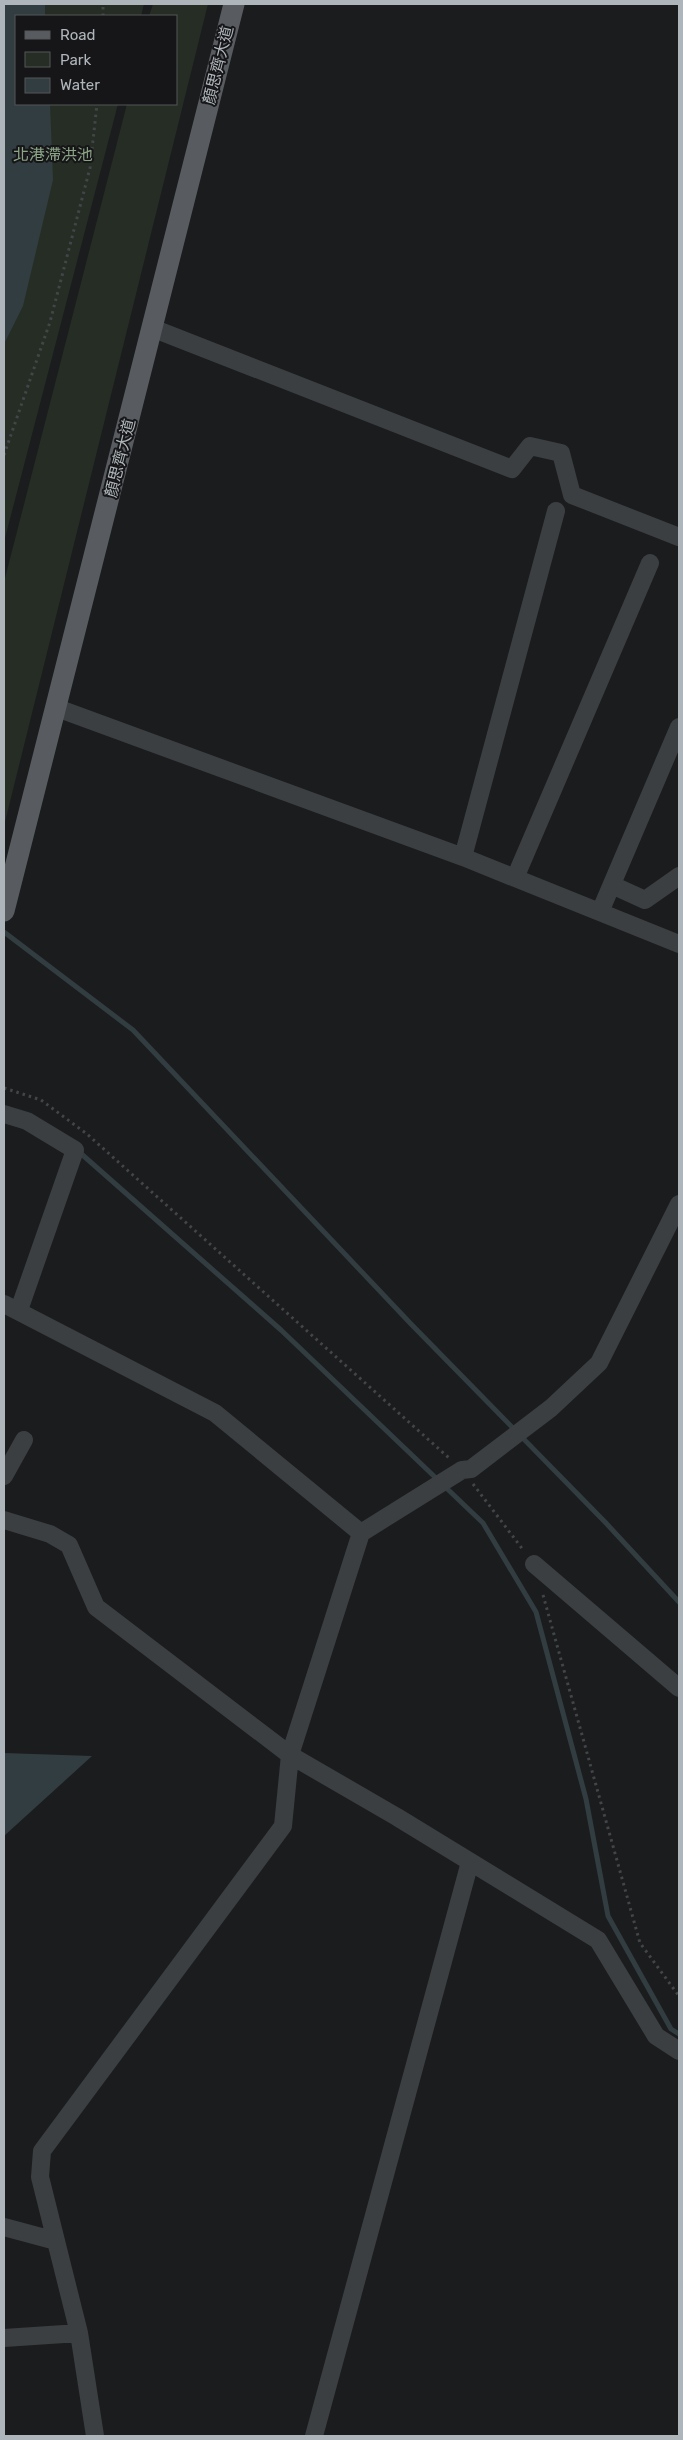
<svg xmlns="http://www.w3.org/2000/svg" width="683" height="2440" font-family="Rubik,'Noto Sans TC',sans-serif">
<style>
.green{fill:#262d25}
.water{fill:#323d41}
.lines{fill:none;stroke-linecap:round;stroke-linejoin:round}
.stream{stroke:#323d41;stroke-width:5}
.path{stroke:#424649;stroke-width:3;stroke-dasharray:2.5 4;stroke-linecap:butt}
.minor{stroke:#3c3f42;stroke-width:18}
.major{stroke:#585c61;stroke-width:21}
.labels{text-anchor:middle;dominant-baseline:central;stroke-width:4;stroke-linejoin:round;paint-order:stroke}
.street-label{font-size:16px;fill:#afb6bb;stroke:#161618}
.park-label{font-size:16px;fill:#8ca587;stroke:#161618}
</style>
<rect width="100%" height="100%" fill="#1b1c1d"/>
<!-- green -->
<path class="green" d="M4,4H144L141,16H16V104H118L4,542Z
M153,4H208L4,826V582L127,104H176V16H149Z"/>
<!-- water -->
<path class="water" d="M4,4H45V16H16V104H50L53,180L23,306L4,344Z
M4,1753L92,1756L4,1836Z"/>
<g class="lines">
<!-- stream -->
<path class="stream" d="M4,932L133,1030L411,1324L605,1522L679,1602
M78,1151L281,1330L483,1523L536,1612L586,1799L608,1916L671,2029L679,2034"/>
<!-- path -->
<path class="path" d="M103,16V4
M4,455L50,322L90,168L97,104
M4,1088L41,1100L87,1134L449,1458
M473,1484L524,1551
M543,1595L640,1943L679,1996"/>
<!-- minor -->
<path class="minor" d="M152,328L512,469L530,446L561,453L572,495L679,537
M57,708L463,857L679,944
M463,857L556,511
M515,878L650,563
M612,885L645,900L679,876
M600,912L679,727
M4,1114L27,1121L75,1150L19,1310
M4,1304L215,1413L361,1533
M4,1476L24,1440
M4,1520L50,1534L69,1545L96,1607L290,1755L397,1817L598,1940L656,2036L679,2051
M534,1564L679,1688
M4,2227L56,2241
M4,2338L79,2333
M95,2436L79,2333L40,2177L42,2151L283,1826L290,1755L361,1533L462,1470L471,1469L551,1408L599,1363L679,1204
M314,2436L470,1862"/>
<!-- major -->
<path class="major" d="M4,911L234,4"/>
</g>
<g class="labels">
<!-- street labels -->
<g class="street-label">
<text transform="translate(218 65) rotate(-76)">顏思齊大道</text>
<text transform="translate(120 458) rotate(-76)">顏思齊大道</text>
</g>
<!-- park labels -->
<g class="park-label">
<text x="53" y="154">北港滯洪池</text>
</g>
</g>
<!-- border -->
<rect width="683" height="2440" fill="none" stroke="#afb6bb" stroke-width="10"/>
<!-- legend -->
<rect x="15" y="15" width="162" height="90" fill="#161618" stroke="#535659"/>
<rect x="25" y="31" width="25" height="8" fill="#585c61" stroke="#535659"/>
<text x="60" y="40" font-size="15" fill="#afb6bb">Road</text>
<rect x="25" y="52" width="25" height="15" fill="#262d25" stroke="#535659"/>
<text x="60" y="65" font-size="15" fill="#afb6bb">Park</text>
<rect x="25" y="78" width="25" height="15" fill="#323d41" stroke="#535659"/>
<text x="60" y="90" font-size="15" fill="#afb6bb">Water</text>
</svg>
